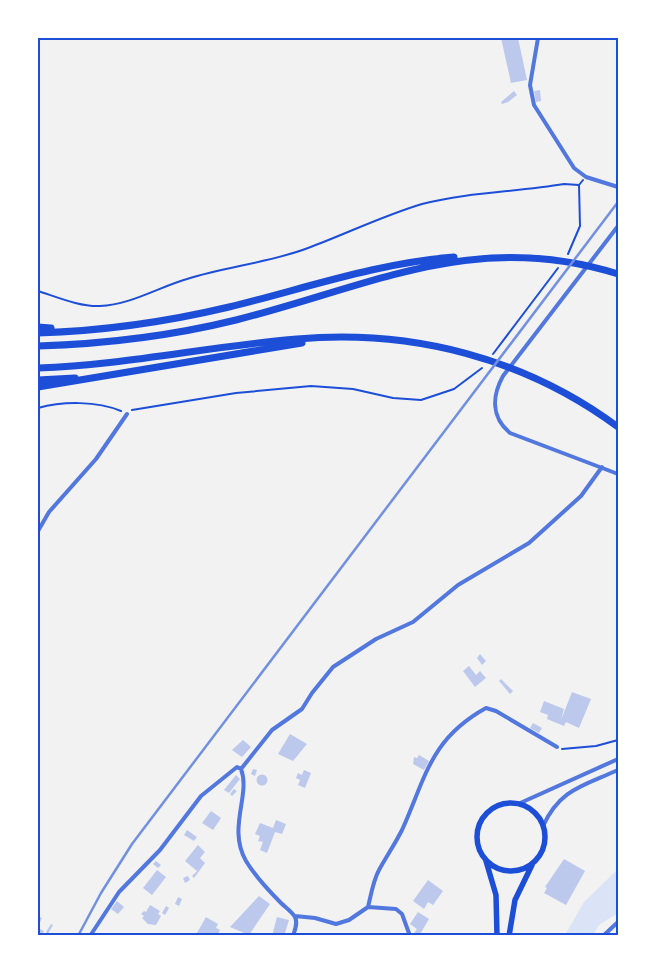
<svg xmlns="http://www.w3.org/2000/svg" width="656" height="973" font-family="Commissioner,sans-serif">
<style>
.green{fill:#dbe4f7}
.building{fill:#bdc9ec}
.lines{fill:none;stroke-linecap:round;stroke-linejoin:round}
.path{stroke:#1d4ed8;stroke-width:2}
.minor{stroke:#5277de;stroke-width:4}
.secondary{stroke:#1d4ed8;stroke-width:5.5}
.motorway{stroke:#1d4ed8;stroke-width:7}
.rail{stroke:#7290e2;stroke-width:2.5}
.neatline{fill:none;stroke:#1d4ed8;stroke-width:2}
</style>
<rect width="100%" height="100%" fill="#f2f2f2"/>
<!-- green -->
<path class="green" d="M618,869V913L599,925L593,935H565L584,902Z"/>
<!-- building -->
<path class="building" d="M501,38H518L527,80L511,83Z
M540,90L541,101L536,102L534,91Z
M514,91L517,95L508,102L502,104L501,102Z
M480,654L486,661L482,665L477,658Z
M469,666L476,675L480,671L486,678L475,687L463,671Z
M501,679L513,691L510,694L499,681Z
M572,692L591,699L579,728L566,722L564,726L547,719L548,715L540,712L544,701L564,709L561,720Z
M533,723L542,728L539,733L530,728Z
M290,734L307,744L293,761L278,754Z
M243,740L251,747L242,757L232,750Z
M419,755L429,761L424,770L413,764L414,757L417,758Z
M253,769L257,770L255,776L251,774Z
M304,770L311,773L305,788L298,785L300,780L296,778L298,773L302,775Z
M256.5 780a5.5 5.5 0 1 1 11 0a5.5 5.5 0 1 1-11 0Z
M236,775L240,779L229,793L224,790Z
M234,789L237,791L232,796L230,794Z
M211,811L221,818L213,830L202,823Z
M276,820L286,824L282,834L275,832L267,853L260,850L263,842L258,841L260,836L255,834L260,823L273,828Z
M187,830L197,837L194,841L184,835Z
M198,845L205,852L200,858L205,863L194,878L192,876L197,871L185,861Z
M564,859L585,871L566,905L544,893L547,888L545,887Z
M156,861L161,865L158,868L153,864Z
M157,870L166,877L152,895L143,888Z
M188,876L190,880L185,883L183,878Z
M428,880L443,891L433,905L428,902L424,909L413,901Z
M259,896L270,904L249,935L230,927Z
M178,897L182,899L179,906L175,904Z
M117,901L124,907L118,914L111,909Z
M150,905L160,911L158,914L161,916L156,925L148,924L142,918L144,916L141,914L144,911L146,912Z
M166,906L169,908L165,915L162,913Z
M418,912L429,919L419,936H412L417,929L410,924Z
M38,916L42,918L38,927Z
M206,917L218,924L216,928L220,930L217,936H200L197,933Z
M277,917L289,920L284,936H272Z
M51,924L53,925L48,934L46,932Z
M38,928L44,931L41,936H38Z"/>
<g class="lines">
<!-- path -->
<path class="path" d="M568,254L580,226L579,185L583,180
M38,291C57,297 80,307 100,306C130,305 159,287 187,279C227,266 269,263 308,248C346,234 382,216 422,204C468,192 517,192 564,184L579,185
M493,354L558,268
M38,408C63,401 97,401 121,411
M132,410L236,393L311,386L353,389L393,398L421,400L454,389L482,368
M562,749L596,746L618,740"/>
<!-- minor -->
<path class="minor" d="M538,38L530,85L534,105L574,168L586,177L618,187
M618,226L503,376C492,396 491,417 510,433L618,474
M38,531L49,512L96,459L127,414
M518,804L618,759
M543,826C560,789 583,786 618,770
M368,907C371,895 373,881 379,870C386,857 395,844 402,830C426,777 430,739 486,708L496,711L557,747
M295,916L315,918L336,924L349,920L368,907L396,909L402,914L410,936
M90,936L119,892L160,850L201,796L237,767L241,769
M293,936C295,930 298,923 295,917C292,912 285,907 281,903C269,891 255,876 246,861C227,828 251,795 241,769L272,730L302,709L312,693L333,667L376,639L413,622L458,585L529,543L581,496L602,467
M603,936L618,922"/>
<!-- secondary -->
<path class="secondary" d="M477 837a34 34 0 1 1 68 0a34 34 0 1 1-68 0Z
M486,861L496,895L497,936
M509,936L515,900L532,865"/>
<!-- motorway -->
<path class="motorway" d="M38,327L51,328
M38,333C102,331 166,322 229,307C303,289 377,263 454,257
M38,346C104,344 171,336 236,320C371,286 475,229 618,274
M38,368C125,365 210,346 297,339C412,329 525,358 618,427
M38,380L75,378
M38,387L302,343"/>
<!-- rail -->
<path class="rail" d="M78,936L101,893L132,844L618,202"/>
</g>
<!-- border -->
<rect width="656" height="973" fill="none" stroke="#ffffff" stroke-width="78"/>
<rect x="39" y="39" width="578" height="895" class="neatline"/>
</svg>
